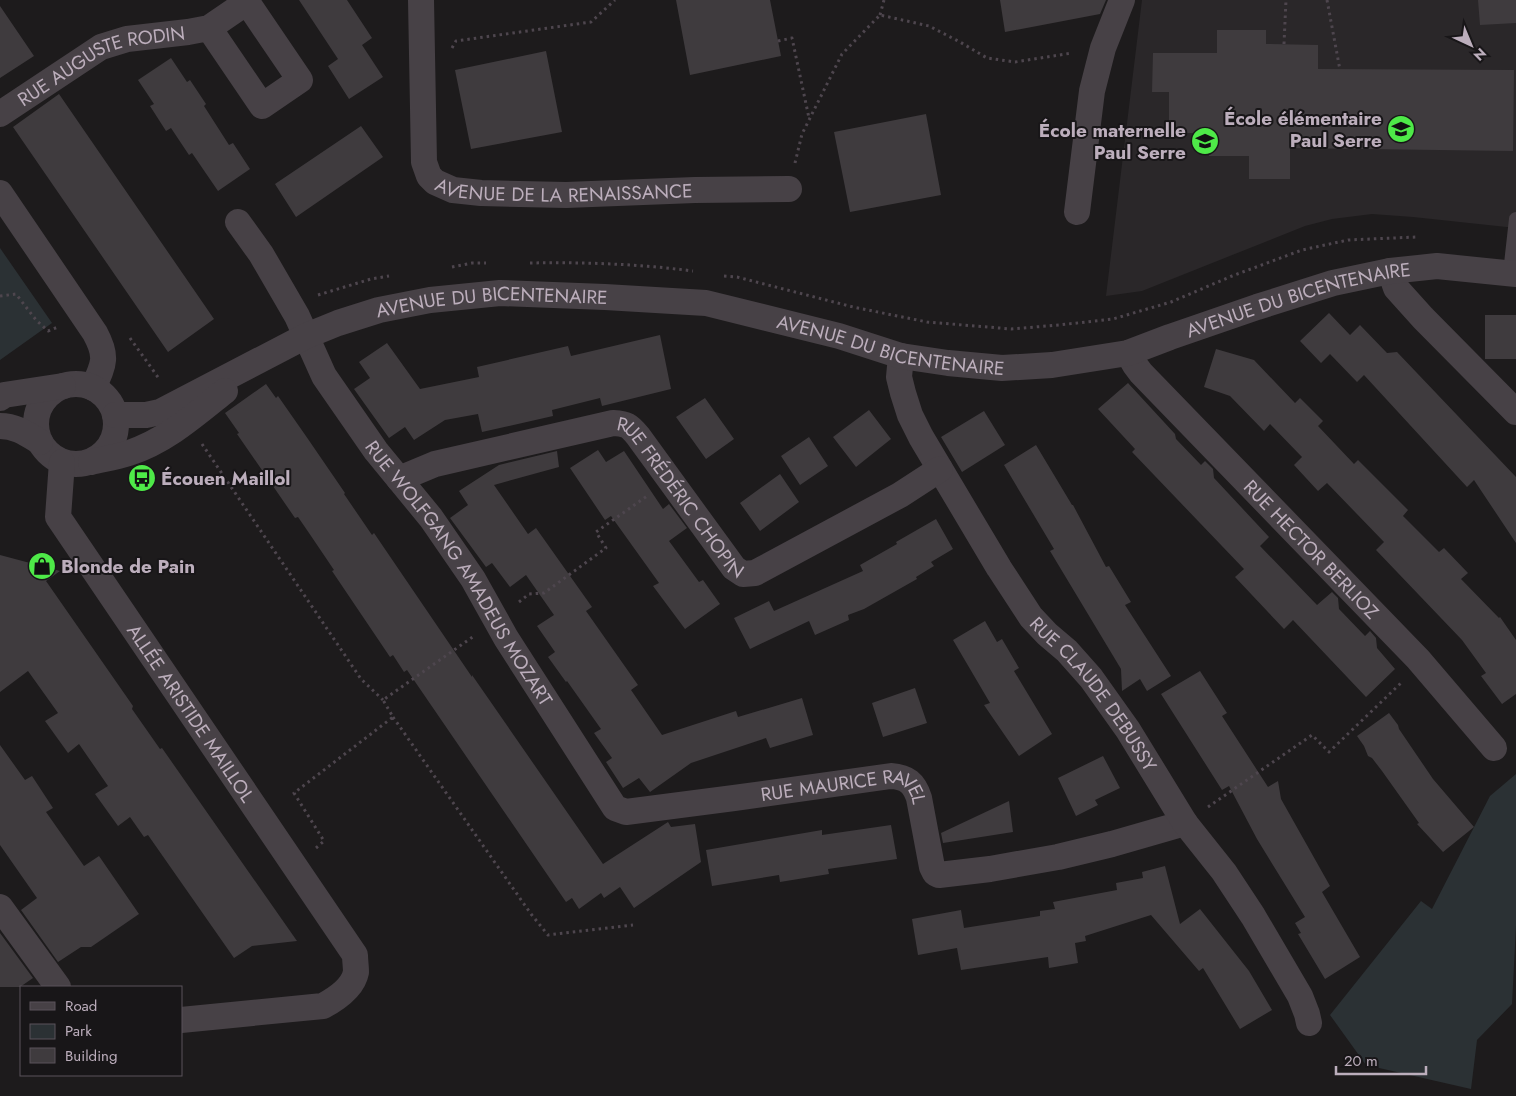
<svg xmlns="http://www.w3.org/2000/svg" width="1516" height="1096" font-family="Jost,sans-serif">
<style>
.built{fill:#2a2729}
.green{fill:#2b3134}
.building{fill:#3f3b3e}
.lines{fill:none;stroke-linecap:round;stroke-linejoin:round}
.path{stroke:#4e464e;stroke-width:3;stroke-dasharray:2.5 4;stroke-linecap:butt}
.lane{stroke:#474146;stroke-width:14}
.street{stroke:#474146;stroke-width:26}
.labels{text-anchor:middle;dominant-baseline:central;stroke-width:4;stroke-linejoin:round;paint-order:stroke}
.street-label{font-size:19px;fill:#bcaebc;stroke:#181618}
.poi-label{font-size:19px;font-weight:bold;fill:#bcaebc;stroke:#181618;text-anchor:end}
</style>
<rect width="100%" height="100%" fill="#1d1b1c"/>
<!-- built -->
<path class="built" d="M1142,0H1516V228L1413,217L1372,214L1332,219L1305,226L1142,291L1106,296Z"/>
<!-- green -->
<path class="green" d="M0,248L52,323L0,360Z
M1516,774V926L1512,1004L1477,1040L1471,1089L1366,1065L1330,1015L1421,901L1432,909L1490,796Z"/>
<!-- building -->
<path class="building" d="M299,0H347L372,38L362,45L383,77L349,99L328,66L338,59Z
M676,0H770L781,56L690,75Z
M1000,0H1106L1100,14L1005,32Z
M1478,0H1516V23L1480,25Z
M0,6L34,56L0,78Z
M1217,30H1266V44L1318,45V69L1514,70L1513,151L1290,148V179H1249V156H1209V133H1169V92H1152L1153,53H1217Z
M546,51L562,132L471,149L455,70Z
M171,58L187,82L190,80L206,104L204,106L229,145L233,143L250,169L218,191L192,153L189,155L171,128L166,131L150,106L154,104L138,80Z
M59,94L214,319L168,352L13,127Z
M926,114L941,195L850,212L834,132Z
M361,126L383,157L296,217L275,184Z
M1329,313L1350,335L1360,325L1387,353L1397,352L1516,477V543L1474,480L1467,487L1364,375L1357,382L1330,354L1321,363L1300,341Z
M1485,315H1516V359H1485Z
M660,335L671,389L602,406L600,398L552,410L553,416L482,432L478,414L445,420L414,440L405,427L389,438L354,389L370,378L359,362L387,343L420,389L479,377L477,367L568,346L571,356Z
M1216,349L1254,360L1295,403L1300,398L1323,421L1318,426L1354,464L1358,460L1408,510L1403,516L1439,552L1444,548L1468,573L1461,579L1499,618L1500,617L1516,640V694L1502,704L1481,676L1486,673L1462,640L1376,550L1384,542L1327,483L1318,491L1294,465L1302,457L1270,424L1264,431L1230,396L1204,387Z
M1128,383L1175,434L1176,439L1201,465L1205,461L1213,469L1214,478L1269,537L1260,546L1317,605L1332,592L1338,598L1339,609L1365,636L1370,631L1376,638L1377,648L1395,669L1366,697L1293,620L1284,629L1235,577L1244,569L1132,452L1135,449L1098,409Z
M266,384L276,398L278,396L308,439L345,493L344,494L372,535L374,533L472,677V675L603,864L668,822L671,827L695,824L701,862L634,908L620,887L604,898L601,893L579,909L572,898L566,902L407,670L404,672L393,655L390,657L332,571L334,570L309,533L298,517L295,518L237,434L239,433L225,413Z
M705,398L734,439L706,459L676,417Z
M869,410L891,439L856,467L833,437Z
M984,411L1005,445L962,472L941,437Z
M809,437L828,466L800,485L781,456Z
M1036,445L1072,505H1073L1106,567L1109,566L1131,602L1125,605L1171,676L1147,691L1140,679L1122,691L1121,669L1050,551L1054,549L1004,465Z
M598,450L606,462L624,451L663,509L669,504L687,528L669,541L699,582L703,580L720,604L685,629L653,586L659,583L611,516L605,520L570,468Z
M557,451L559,467L494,485L528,534L536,528L592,607L586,611L638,685L631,690L662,735L736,711L738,717L802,698L813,735L770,748L766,738L691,763L650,792L639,778L623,788L606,762L612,758L594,733L601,729L567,681L566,682L548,657L555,652L537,626L554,615L526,575L510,587L492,563L486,567L450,518L468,505L459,491L499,465Z
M780,474L799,502L760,531L740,503Z
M936,519L953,549L931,562L934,566L916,577L917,579L864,609L848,615L849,620L815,635L809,621L750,649L734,618L769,601L774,611L863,571L860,565L897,544L896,542Z
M0,555L60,571L46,581L133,706L132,709L160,749L162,748L297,941L252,946L234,958L148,835L144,837L130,817L118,826L95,794L108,786L79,744L68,753L45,721L58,713L28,671L0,692Z
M985,621L997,642L1002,639L1019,668L1014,671L1052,734L1019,756L984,705L990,703L953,640Z
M1200,671L1227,713L1222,716L1268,787L1278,781L1281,799L1330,886L1322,892L1360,957L1325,979L1298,934L1301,933L1295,923L1305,917L1257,839L1229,786L1222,790L1161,694Z
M915,688L927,723L883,737L872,703Z
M1389,713L1398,725L1399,729L1433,779L1474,827L1443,852L1417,824L1419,823L1382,771L1372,758L1368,756L1364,746L1357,736Z
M0,745L25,780L32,776L53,808L46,812L84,866L99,856L139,914L91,947H81L58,962L21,910L37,898L0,845Z
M1103,756L1120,788L1095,800L1098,805L1076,816L1058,778Z
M1009,801L1013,832L943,843L941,833Z
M891,825L897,859L828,869L829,874L780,882L779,875L712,886L706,850L822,830V835Z
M1165,866L1180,924L1200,909L1249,971L1272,1010L1240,1029L1203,968L1199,971L1151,915L1085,936L1086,941L1075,943L1078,963L1049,968L1048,957L961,970L957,948L918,955L912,919L961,910L964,928L1040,916V911L1055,909L1053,902L1117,890L1116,883L1143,878L1142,872Z
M0,933L33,978L20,987H0Z"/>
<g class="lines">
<!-- path -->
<path class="path" d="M1327,0L1340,70
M880,15L884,0
M778,41L792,38L809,118
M1284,44L1286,0
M452,48L456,41L591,22L615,0
M795,163L802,134L842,54L880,15L929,26L960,42L987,58L1015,62L1072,53
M530,263C584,262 639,264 693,271
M452,267L472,263H486
M724,276L737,277L853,307L927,322L1011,329L1059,325L1113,319L1171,302L1232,276L1302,250L1348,240L1416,237
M318,295L371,279L389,276
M0,296L16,294L36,320L48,331L58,327
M130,338L160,380
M202,444L361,679L383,700
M519,602L529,594L544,593L606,548L596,532L647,496
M393,717L531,914L548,935L633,925
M1208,807L1312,735L1329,752L1401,683
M316,848L324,841L294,793L393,717L383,700L474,636"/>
<!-- lane -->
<path class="lane" d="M1510,273L1516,219"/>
<!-- street -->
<g class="street">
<path id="s1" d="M421,0L424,162L429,176L435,182L453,190L481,193L566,195L695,190L789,189"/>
<path id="s2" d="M0,114L101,47L127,39L188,32L209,28L247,2L300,80L262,106L209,28"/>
<path d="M0,193L95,333C108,357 104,364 93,388"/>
<path d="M1077,212L1092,91L1103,48L1122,0"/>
<path id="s3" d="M238,222L261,254L297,316L324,376L376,451L431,518L473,579L506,638L615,808L626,812L734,798L891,776C907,777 914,783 919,798L932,867L935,873L939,875L990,869L1058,857L1112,844L1185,823"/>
<path d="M1390,271L1396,288L1423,318L1516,412"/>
<path id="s4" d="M1128,353L1135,365L1141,373L1418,659L1494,748"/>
<path id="s5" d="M901,356L899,377L903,393L910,415L921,437L999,568L1031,617L1047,634L1067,651L1091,678L1128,730L1185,823L1224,872L1253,916L1300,996L1307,1014L1309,1023"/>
<circle cx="76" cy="424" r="40"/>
<path d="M0,398L4,395L63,386"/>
<path id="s6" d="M115,415H146L160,412L306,336L338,323L379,310L430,300L500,293L605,297L706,303L839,336L901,356L948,363L1002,368L1052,365L1128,353L1170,337L1257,307L1333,283L1390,271L1437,266L1516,274"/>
<path d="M0,426C16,426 27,434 40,442"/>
<path id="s7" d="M62,462L58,517L355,955C355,960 356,967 356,972C353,988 336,999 323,1006L181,1020"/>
<path d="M91,462C104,459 117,457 129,453C166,441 195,415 225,391"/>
<path id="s8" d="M399,479L435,464L613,423C627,424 629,425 638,436L734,568L743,574L755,573L900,495L940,469"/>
<path d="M0,907L58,987"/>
</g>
</g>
<!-- icons -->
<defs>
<g id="school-disc" transform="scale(1.4375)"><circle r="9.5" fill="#4ee948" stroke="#181618"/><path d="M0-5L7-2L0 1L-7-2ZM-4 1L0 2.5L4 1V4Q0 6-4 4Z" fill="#111"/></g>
<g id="bus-disc" transform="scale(1.4375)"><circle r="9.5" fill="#4ee948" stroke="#181618"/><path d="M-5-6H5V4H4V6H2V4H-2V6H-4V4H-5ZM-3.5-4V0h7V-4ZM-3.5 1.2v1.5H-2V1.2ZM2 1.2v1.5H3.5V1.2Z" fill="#111"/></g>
<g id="shop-disc" transform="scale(1.4375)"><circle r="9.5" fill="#4ee948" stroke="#181618"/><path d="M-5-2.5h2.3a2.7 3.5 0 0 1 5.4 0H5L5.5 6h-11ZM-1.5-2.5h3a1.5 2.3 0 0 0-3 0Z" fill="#111"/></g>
</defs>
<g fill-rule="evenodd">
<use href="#school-disc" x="1401" y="129"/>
<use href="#school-disc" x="1205" y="141"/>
<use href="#bus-disc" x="142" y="478"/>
<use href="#shop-disc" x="42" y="566"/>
</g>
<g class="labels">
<!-- street labels -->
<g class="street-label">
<text stroke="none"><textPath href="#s2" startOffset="115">RUE AUGUSTE RODIN</textPath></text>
<text stroke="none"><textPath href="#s1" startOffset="316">AVENUE DE LA RENAISSANCE</textPath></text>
<text stroke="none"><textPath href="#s6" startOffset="1226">AVENUE DU BICENTENAIRE</textPath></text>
<text stroke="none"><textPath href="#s6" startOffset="401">AVENUE DU BICENTENAIRE</textPath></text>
<text stroke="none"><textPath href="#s6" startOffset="806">AVENUE DU BICENTENAIRE</textPath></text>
<text stroke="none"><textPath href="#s8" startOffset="325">RUE FRÉDÉRIC CHOPIN</textPath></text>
<text stroke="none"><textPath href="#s4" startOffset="269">RUE HECTOR BERLIOZ</textPath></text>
<text stroke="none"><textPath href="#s3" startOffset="416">RUE WOLFGANG AMADEUS MOZART</textPath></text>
<text stroke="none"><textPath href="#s5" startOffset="396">RUE CLAUDE DEBUSSY</textPath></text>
<text stroke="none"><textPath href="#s7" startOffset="292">ALLÉE ARISTIDE MAILLOL</textPath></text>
<text stroke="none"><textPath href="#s3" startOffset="934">RUE MAURICE RAVEL</textPath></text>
</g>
<!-- poi labels -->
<g class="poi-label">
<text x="1382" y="118">École élémentaire<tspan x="1382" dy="22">Paul Serre</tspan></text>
<text x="1186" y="130">École maternelle<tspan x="1186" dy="22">Paul Serre</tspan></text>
<text x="161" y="478" text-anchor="start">Écouen Maillol</text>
<text x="61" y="566" text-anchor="start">Blonde de Pain</text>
</g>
</g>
<!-- legend -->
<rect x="20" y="986" width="162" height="90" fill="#181618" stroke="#5a535a"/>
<rect x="30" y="1002" width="25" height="8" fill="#474146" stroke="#5a535a"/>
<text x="65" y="1011" font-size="15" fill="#bcaebc">Road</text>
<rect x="30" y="1024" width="25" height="15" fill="#2b3134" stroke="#5a535a"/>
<text x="65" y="1036" font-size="15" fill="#bcaebc">Park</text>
<rect x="30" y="1048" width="25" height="15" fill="#3f3b3e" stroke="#5a535a"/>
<text x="65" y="1061" font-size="15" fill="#bcaebc">Building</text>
<!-- north arrow -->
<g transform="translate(1471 45) rotate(136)" stroke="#181618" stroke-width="4" paint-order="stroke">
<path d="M0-4L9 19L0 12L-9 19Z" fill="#bcaebc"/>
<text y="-8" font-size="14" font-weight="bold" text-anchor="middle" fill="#bcaebc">N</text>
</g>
<!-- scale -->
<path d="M1336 1066v8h90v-8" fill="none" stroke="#bcaebc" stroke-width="2.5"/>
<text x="1344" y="1066" font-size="15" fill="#bcaebc" stroke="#181618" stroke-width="4" paint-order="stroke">20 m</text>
</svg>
